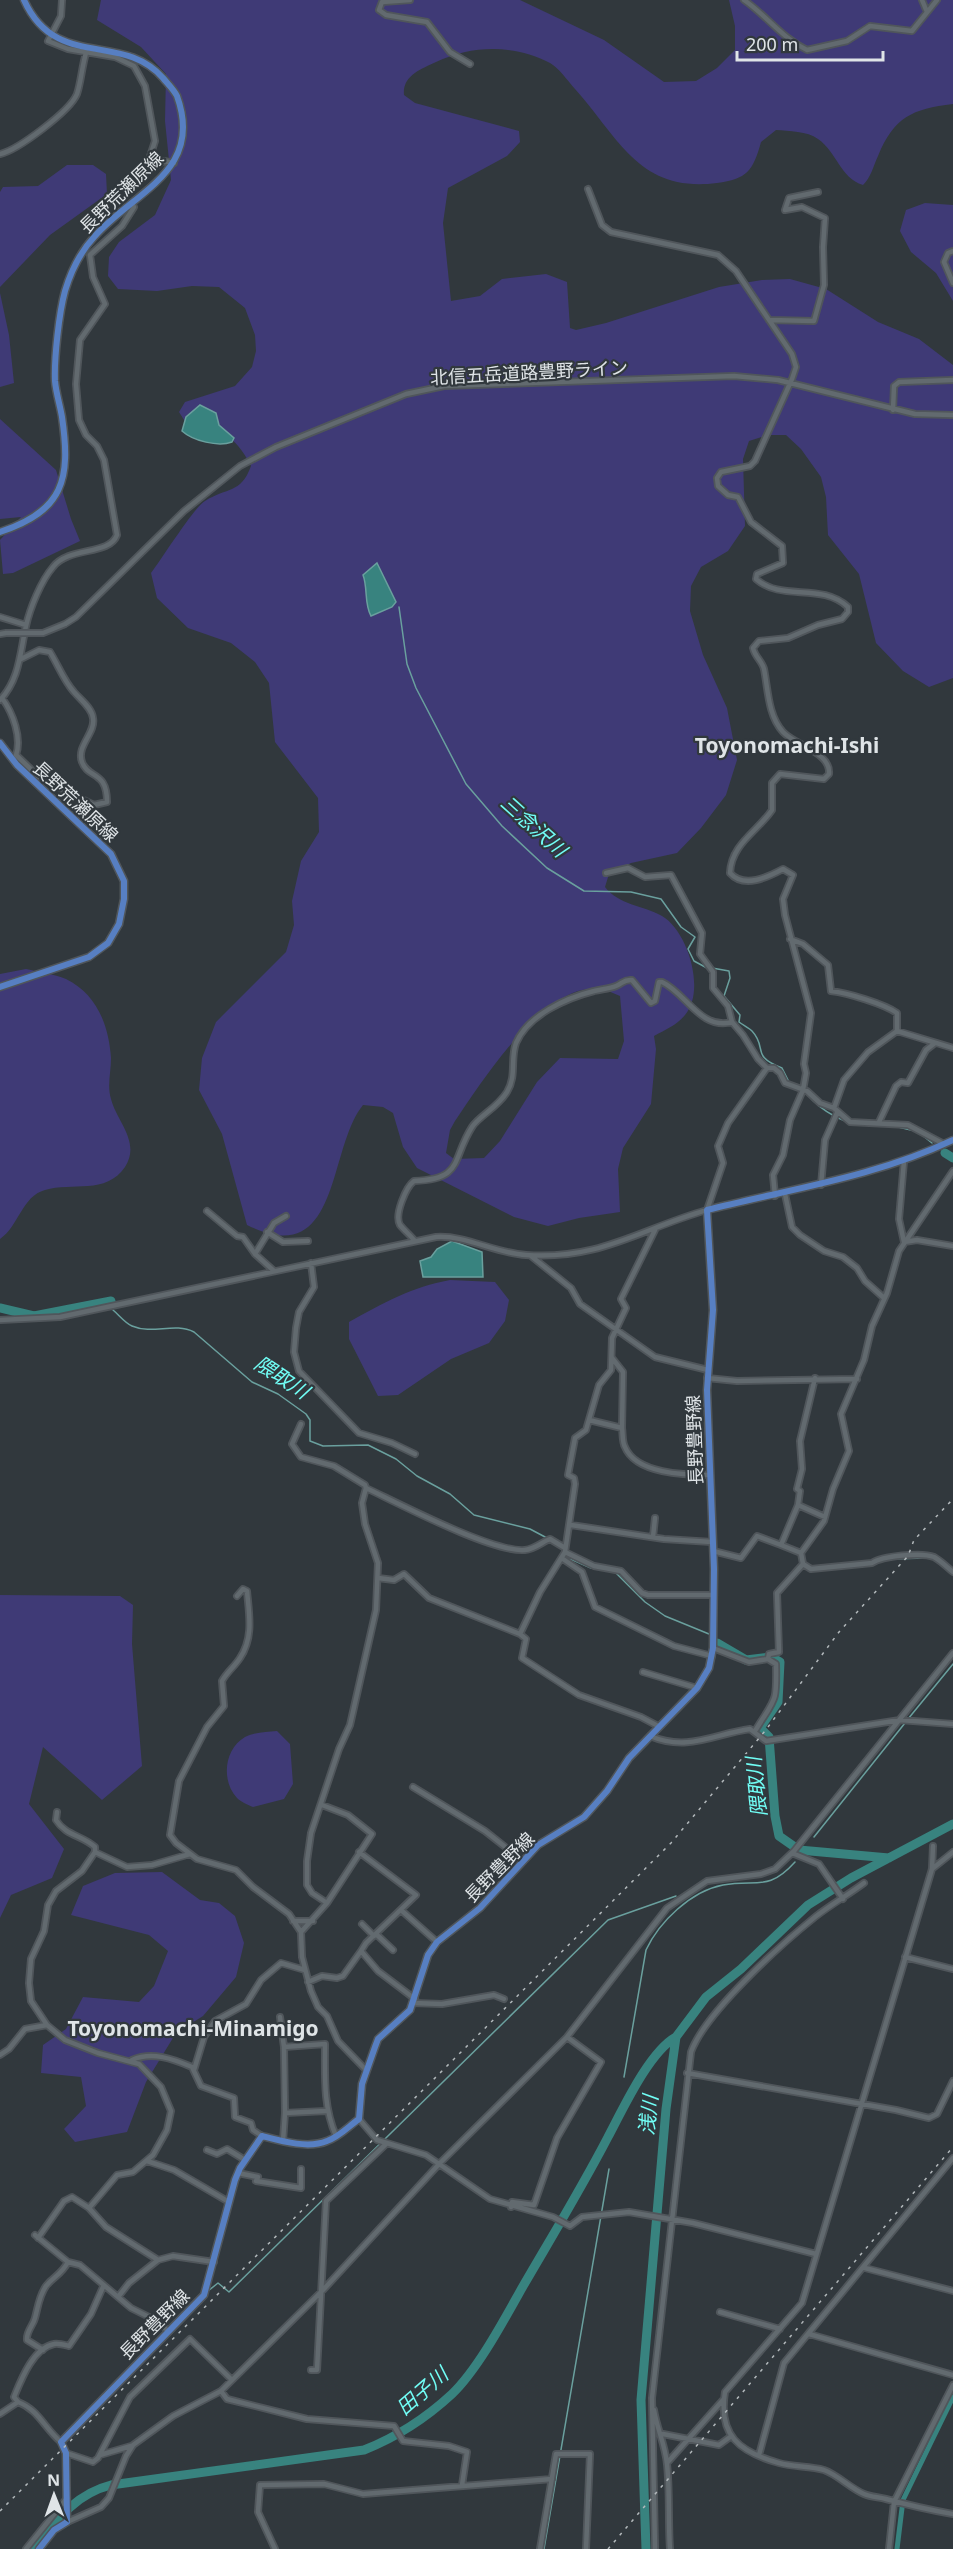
<svg xmlns="http://www.w3.org/2000/svg" width="953" height="2549" font-family="'Noto Sans','Noto Sans JP',sans-serif">
<style>
.green{fill:#3f3a76;fill-rule:evenodd}
.water{fill:#38837f;stroke:#6aa09e;stroke-width:1.5}
.lines{fill:none;stroke-linecap:round;stroke-linejoin:round}
.stream{stroke:#6aa09e;stroke-width:1.5}
.canal{stroke:#38837f;stroke-width:5}
.river{stroke:#38837f;stroke-width:9}
.minor-casing{stroke:#50565b;stroke-width:8}
.major-casing{stroke:#50565b;stroke-width:9}
.minor{stroke:#626a6f;stroke-width:4.5}
.major{stroke:#577fc2;stroke-width:6}
.rail{stroke:#b3b9bc;stroke-width:1.5;stroke-dasharray:3 6;stroke-linecap:butt}
.minor-bridge-casing{stroke:#50565b;stroke-width:8;stroke-linecap:butt}
.minor-bridge{stroke:#626a6f;stroke-width:4.5}
.labels{text-anchor:middle;dominant-baseline:central;stroke-width:4.5;stroke-linejoin:round;paint-order:stroke}
.street-label{font-size:18px;fill:#dfe4e7;stroke:#31383d}
.water-label{font-size:20px;font-style:italic;fill:#71fef6;stroke:#31383d}
.quarter-label{font-size:21px;font-weight:bold;fill:#dfe4e7;stroke:#31383d}
</style>
<rect width="100%" height="100%" fill="#31383d"/>
<!-- green -->
<path class="green" d="M101,0H520L604,40L664,82L696,81L717,68L735,50V26L729,0H953V104C912,109 894,117 878,156C873,167 871,177 863,185C840,178 837,152 818,139C807,131 789,131 776,130L761,142C753,171 747,179 717,183C639,193 619,138 575,89C567,80 559,68 550,63C514,44 472,45 436,62C421,69 402,76 404,95L415,103L519,131L520,142L507,156L448,188L443,223L451,301L480,296L502,279L546,274L567,282L570,328L576,330L606,323L719,287L762,280L790,279L826,289L878,322L919,339L953,365V678L929,687L903,671L876,643L859,574L828,535L826,497L821,477L801,449L786,435H768L749,441L743,459L745,526L728,551L701,567L691,586L690,611L703,655L727,708L737,760L726,795L701,828L677,853L631,863L609,874L605,887C619,905 642,905 662,916C688,931 706,991 685,1015C677,1025 665,1030 654,1036L656,1049L651,1104L623,1148L618,1169L620,1212L579,1218L548,1226L514,1217L417,1168L403,1147L393,1113L383,1107L363,1105C327,1149 341,1272 247,1225L222,1134L199,1090L202,1058L216,1022L286,952L294,925L292,901L301,861L319,832L318,798L275,742L269,683L255,662L231,643L188,628L157,598L151,573C161,560 195,506 205,501C227,487 241,494 251,466C233,431 221,433 186,423L179,412L185,402L235,386L252,367L256,351L255,335L245,308L219,287L192,286L157,291L118,289L108,276L109,257L119,242L155,215L171,180L165,121L166,74L141,47L97,20ZM601,988L620,996L624,1041L618,1059L560,1058L537,1082L500,1141L484,1158L454,1159L446,1153L450,1130L455,1121C483,1080 529,1008 578,991C585,989 593,989 601,988Z
M67,165H93L106,174L107,194L50,235L0,287V192L3,187L38,186Z
M925,203L953,205V301L936,273L911,252L900,231L906,210Z
M0,293L9,335L14,383L0,387Z
M0,419L56,470L71,519L80,541L13,573L3,574L0,540L21,517L0,519Z
M26,969C39,972 54,974 66,979C97,994 109,1026 111,1058C111,1072 107,1086 111,1099C117,1122 141,1142 125,1167C106,1195 72,1182 45,1190C22,1196 19,1226 0,1239V974Z
M450,1280L495,1282L509,1300L505,1321L489,1343L451,1359L398,1395L378,1396L349,1339V1322C383,1303 412,1287 450,1280Z
M0,1595L120,1596L133,1605L132,1644L142,1766L102,1800L43,1747L29,1804L64,1849L52,1878L11,1895L0,1918Z
M277,1731L290,1744L293,1784L284,1799L253,1807C248,1805 241,1802 237,1798C221,1781 224,1749 245,1737C255,1732 266,1732 277,1731Z
M162,1872L200,1900L219,1903L235,1916L244,1943L236,1977L203,2016L176,2033L146,2082L127,2132L75,2142L64,2129L86,2106L81,2077L41,2073L43,2045L66,2029L83,1997L139,2002L154,1986L168,1951L149,1935L71,1915L83,1886L115,1873Z"/>
<!-- water -->
<path class="water" d="M200,405L216,413L219,425L234,438L232,442C218,447 193,441 182,431L186,417Z
M377,563L396,602L392,607L371,616C364,604 368,588 363,575Z
M452,1241L482,1252L483,1277H423L420,1261L431,1257L437,1249Z"/>
<g class="lines">
<!-- stream -->
<path class="stream" d="M399,607L407,664L416,688L466,784L502,826L547,868L584,891L631,892L661,899L681,927L695,937L688,949L694,961L707,968
M712,968L729,971L730,978L724,996L740,1015L739,1022C743,1025 749,1028 752,1031C768,1048 750,1056 782,1068L790,1084
M806,1093C822,1112 846,1126 871,1125
M894,1126L915,1131
M922,1135L932,1143
M113,1310C119,1315 125,1323 132,1326C153,1335 174,1322 194,1332L252,1382L278,1394L306,1414L310,1420V1441L323,1446L368,1445L396,1459L417,1476L450,1494L474,1515L530,1529L547,1538
M566,1557L591,1568L610,1571
M889,1559L926,1558
M615,1572L645,1602L665,1616L709,1634
M908,1719L953,1664
M814,1837L905,1723
M624,2077L646,1950C659,1922 691,1891 723,1885C757,1879 768,1892 795,1862
M208,2291L218,2283L229,2292L608,1920L676,1896
M544,2549L609,2169"/>
<!-- canal -->
<path class="canal" d="M897,2549L903,2500L953,2397"/>
<!-- river -->
<path class="river" d="M945,1153L953,1158
M0,1308L34,1316L111,1301
M717,1643L746,1660L771,1657L780,1662L778,1702L760,1728L769,1737L775,1816L779,1836L799,1850L889,1858
M33,2549C56,2521 75,2494 111,2485L364,2450C397,2437 425,2419 452,2394C478,2369 504,2320 522,2288C551,2238 581,2189 608,2137C623,2109 649,2052 676,2037
M646,2549L641,2400L666,2109L676,2037L706,1997L741,1969L808,1905L851,1878L953,1824"/>
<!-- minor casing -->
<g class="minor-casing">
<path id="minor" d="M62,0L61,16L48,41L68,49L115,57L134,66L145,86L155,141L146,169L149,171L164,161L174,163
M410,0L382,2L379,10L386,15L427,22L450,52L470,64
M744,0C767,16 782,38 807,50L847,41L870,26L912,31L937,0
M922,0L927,12
M0,154C18,150 70,111 77,94C81,82 82,66 86,53
M588,189L602,225L611,232L718,255L736,271L792,354L796,367L792,379L755,461L750,466L721,472L717,478L718,486L728,495L738,497L751,522L782,546L783,563L757,574L756,579C782,602 821,582 848,607V612L842,619L818,625L788,638L759,641L753,648C755,657 762,661 764,669C768,689 768,716 783,732C796,746 831,752 829,774L824,779L780,774L772,783V810C758,831 731,844 730,873C744,889 768,877 783,869L793,875L783,899L785,915L811,1013L804,1064L806,1073L803,1090L790,1120L783,1155L773,1175L775,1196
M953,251L948,253L944,262L953,283
M769,320L814,321L824,285L823,247L825,218L802,207L785,210L789,198L818,192
M893,410L894,386L899,382L953,380
M0,617L26,625
M65,624L76,617L184,511L240,466L276,447L406,394L444,386L734,376L778,380L915,414L953,415
M0,634L6,633
M2,698C13,713 22,738 16,755
M0,700C20,679 20,652 26,626C30,608 41,581 53,567C69,546 109,556 117,535L104,460L97,446L86,435L79,420L76,384L80,340L105,304L93,277L90,255L122,226L134,207L132,203
M16,755L38,776L60,788L94,805L107,802C107,770 88,779 82,762C76,746 96,733 93,718C92,708 80,699 74,692C64,681 58,665 50,652L39,650L21,659
M790,939L803,944L828,965L831,991C848,993 884,1004 897,1013V1031
M767,1068H774L780,1073L785,1083L807,1091L820,1103L834,1108L850,1122L908,1125L944,1144
M834,1108L844,1080L868,1052L897,1031L953,1048
M879,1122L896,1086L901,1082L908,1083L926,1050L935,1043
M904,1161L899,1219L904,1242L917,1240L953,1246
M953,1171L899,1251L887,1293L872,1326L864,1360L841,1414L849,1451L833,1489L824,1521L801,1553L803,1564L811,1569L872,1563C882,1556 922,1552 934,1557C941,1561 947,1567 953,1572
M821,1185L825,1140L837,1113
M785,1194L792,1227L800,1235L824,1251L843,1257L857,1268L865,1281L884,1298
M207,1211L237,1236L243,1237L255,1254L274,1271
M267,1232L283,1242L308,1241
M414,1240C410,1235 404,1230 400,1225C394,1215 406,1187 414,1181C464,1179 451,1160 472,1127C479,1116 497,1108 507,1092C517,1076 510,1059 516,1043C528,1015 566,998 594,991C601,989 609,989 616,986C623,983 624,979 632,980L651,1003L655,1001L659,982H662C685,992 701,1031 732,1022
M255,1254L274,1223L286,1216
M531,1256L571,1288L580,1304L655,1357L708,1370
M311,1263L314,1287L299,1312L296,1328L294,1352L299,1371L359,1433L392,1443L415,1454
M0,1320L60,1317L436,1237C466,1235 494,1253 526,1255C601,1260 640,1229 707,1210L723,1163L718,1146L728,1123L767,1068L758,1059L743,1035L732,1022L728,1006L713,988V972L700,954L702,933L671,875L645,877L628,868L606,873
M612,1358L623,1372L622,1428
M707,1378L737,1381L857,1379
M815,1378L800,1441L802,1469L797,1489L800,1491L798,1505L825,1517
M589,1420L622,1428C623,1434 622,1442 625,1447C636,1474 685,1475 710,1475
M301,1424L292,1444L301,1457L334,1466L365,1485L366,1488C398,1503 493,1553 525,1550C535,1549 542,1542 550,1539L565,1548
M798,1505L781,1545L801,1553
M571,1525L664,1539L712,1542
M653,1537L655,1518
M713,1551L741,1558L757,1536L781,1545
M565,1552L594,1566L621,1571L642,1593L648,1595H713
M563,1559L582,1572L595,1607L674,1646L712,1656
M378,1578L394,1580L404,1574L429,1598L520,1634L526,1639L522,1658L579,1695L641,1717L658,1726
M237,1596L243,1589L247,1591C249,1614 254,1637 240,1658C235,1666 227,1672 222,1681L224,1706L207,1727L179,1781L170,1835L176,1843L197,1859L236,1870L253,1887L289,1914L301,1932L302,1957L311,1991L318,2007L327,2016L338,2041L366,2070
M520,1634L540,1592L565,1552L575,1484L574,1478L568,1475L575,1438L586,1430L599,1385L611,1370L612,1338L626,1308L621,1299L655,1230
M713,1648L749,1662L768,1659
M643,1672L697,1688
M755,1731C775,1698 777,1705 776,1664L768,1659L769,1654L779,1652L777,1593L803,1564
M650,1736C688,1752 714,1734 750,1729L766,1741L900,1720L953,1724
M413,1787L485,1831L523,1861
M57,1812L56,1820C66,1836 82,1835 95,1847V1852
M933,1846L932,1869L802,2303L725,2392C718,2435 739,2452 779,2463C793,2467 810,2466 824,2470C838,2475 850,2488 864,2494C871,2497 878,2497 886,2499C908,2505 930,2510 953,2514
M359,1852L416,1895L366,1943L361,1951
M792,1853L819,1864L843,1899
M932,1869L953,1852
M327,1903L312,1893L307,1885V1861L311,1833L339,1749L350,1725L376,1610L378,1563L365,1524L362,1503L366,1488
M401,1910L437,1942
M293,1921H313
M362,1924L374,1936
M301,1932L327,1903L372,1834L348,1815L322,1805
M376,1934L393,1950
M905,1957L953,1969
M308,1982L322,1976L337,1978L343,1976L361,1951L378,1971L415,1999
M413,2003L442,2004L494,1995L504,1999
M280,2017L284,2047L325,2044C325,2077 323,2106 336,2136
M284,2047L285,2113
M0,2055L9,2049L25,2029L47,2025
M132,2060C152,2051 173,2059 192,2067L201,2086L234,2098L235,2117L251,2123L253,2130L262,2136
M194,2070L204,2037L215,2021L246,2004L261,1980L281,1963L305,1970
M687,2073L896,2110L929,2118L937,2114L953,2081
M359,2119L377,2140L426,2155L490,2199L553,2217L570,2226L582,2217L629,2212L693,2223L816,2254
M283,2141L285,2113L326,2111
M207,2150L217,2154L227,2149L245,2160
M147,2161L174,2170L229,2202
M238,2173L258,2177L256,2181L301,2188V2169
M511,2207L512,2202L534,2205L557,2138L601,2062L567,2037
M89,2208L106,2227L158,2260L173,2256L214,2262
M35,2235L68,2262L80,2265L131,2308L155,2320L167,2330
M38,2238L64,2201L72,2197L89,2208L117,2175L133,2172L153,2155L167,2130L171,2111L161,2087L139,2064L98,2053L65,2040L47,2025L31,2001L29,1983L31,1959L44,1931L48,1905L56,1891L82,1871L95,1852L127,1867L152,1865L190,1854
M865,2268L953,2291
M118,2297L129,2283L158,2260
M720,2312L780,2329
M809,2334L953,2375
M43,2350L27,2340C26,2331 33,2326 35,2318C38,2307 39,2296 46,2286C54,2276 61,2275 68,2262
M311,2370H317L326,2201L386,2144
M221,2391L227,2399L307,2419L394,2426L403,2441L449,2446L467,2452L462,2485
M18,2402L14,2397C21,2380 33,2348 54,2344C58,2343 65,2345 69,2346L91,2314L103,2287
M654,2410C657,2429 665,2444 667,2464C670,2492 668,2521 670,2549
M0,2414L18,2402C39,2410 44,2428 61,2442
M663,2434L719,2445L730,2437
M66,2453L93,2462L98,2458L130,2397L190,2339L232,2380
M100,2455L131,2446
M759,2455L784,2363L953,2158
M667,2463L723,2400
M67,2522L101,2507L109,2498L126,2456L133,2445L173,2416L221,2391L323,2290L440,2163L567,2037L667,1908L707,1881L761,1874L775,1869L794,1851L953,1653
M26,2549L67,2498
M275,2549L258,2512L260,2485L324,2484L363,2494L552,2479
M540,2549L556,2454H590L586,2549
M655,2549L652,2398L691,2052C705,2013 780,1945 815,1917C830,1905 848,1895 864,1883
M889,2549L894,2502L953,2385"/>
</g>
<!-- major casing -->
<g class="major-casing">
<path id="major" d="M0,532C64,511 71,479 62,417C60,405 56,393 55,381C54,359 59,313 65,291C71,271 80,252 95,236C135,191 204,171 177,96C174,90 168,84 163,78C122,31 56,71 24,0
M0,743L17,765L111,854L124,881V899L119,924L108,943L89,957L0,987
M39,2549L54,2530L67,2522L66,2453L61,2442L204,2295L235,2180L240,2168L262,2136C281,2141 308,2149 327,2141C339,2137 349,2126 359,2119L362,2084L375,2047L378,2039L410,2010L428,1955L437,1942L480,1908L538,1845L584,1817L607,1791L629,1758L697,1688L709,1668L713,1648L714,1569L707,1390L713,1310L707,1210C790,1189 875,1177 953,1140"/>
</g>
<!-- minor -->
<use href="#minor" class="minor"/>
<!-- major -->
<use href="#major" class="major"/>
<!-- rail -->
<path class="rail" d="M0,2511L671,1843L765,1731L839,1632L908,1556L914,1540L953,1499
M608,2549L953,2147"/>
<!-- minor-bridge casing -->
<g class="minor-bridge-casing">
<path id="minor-bridge" d="M6,633H43L65,624"/>
</g>
<!-- minor-bridge -->
<use href="#minor-bridge" class="minor-bridge"/>
</g>
<g class="labels">
<!-- street labels -->
<g class="street-label">
<text transform="translate(121 192) rotate(-44)">長野荒瀬原線</text>
<text transform="translate(529 372) rotate(-3)">北信五岳道路豊野ライン</text>
<text transform="translate(76 801) rotate(43)">長野荒瀬原線</text>
<text transform="translate(694 1440) rotate(-92)">長野豊野線</text>
<text transform="translate(499 1867) rotate(-45)">長野豊野線</text>
<text transform="translate(154 2324) rotate(-45)">長野豊野線</text>
</g>
<!-- water labels -->
<g class="water-label">
<text transform="translate(534 826) rotate(42)">三念沢川</text>
<text transform="translate(282 1377) rotate(33)">隈取川</text>
<text transform="translate(756 1787) rotate(-96)">隈取川</text>
<text transform="translate(648 2115) rotate(-84)">浅川</text>
<text transform="translate(422 2391) rotate(-41)">田子川</text>
</g>
<!-- quarter labels -->
<g class="quarter-label">
<text x="787" y="745">Toyonomachi-Ishi</text>
<text x="193" y="2028">Toyonomachi-Minamigo</text>
</g>
</g>
<!-- north arrow -->
<g transform="translate(54 2495) rotate(359)" stroke="#31383d" stroke-width="4.5" paint-order="stroke">
<path d="M0-4.5L10 22L0 15L-10 22Z" fill="#dfe4e7"/>
<text y="-9" font-size="16" font-weight="bold" text-anchor="middle" fill="#dfe4e7">N</text>
</g>
<!-- scale -->
<path d="M737 51v9h146v-9" fill="none" stroke="#dfe4e7" stroke-width="3"/>
<text x="746" y="51" font-size="18" fill="#dfe4e7" stroke="#31383d" stroke-width="4.5" paint-order="stroke">200 m</text>
</svg>
